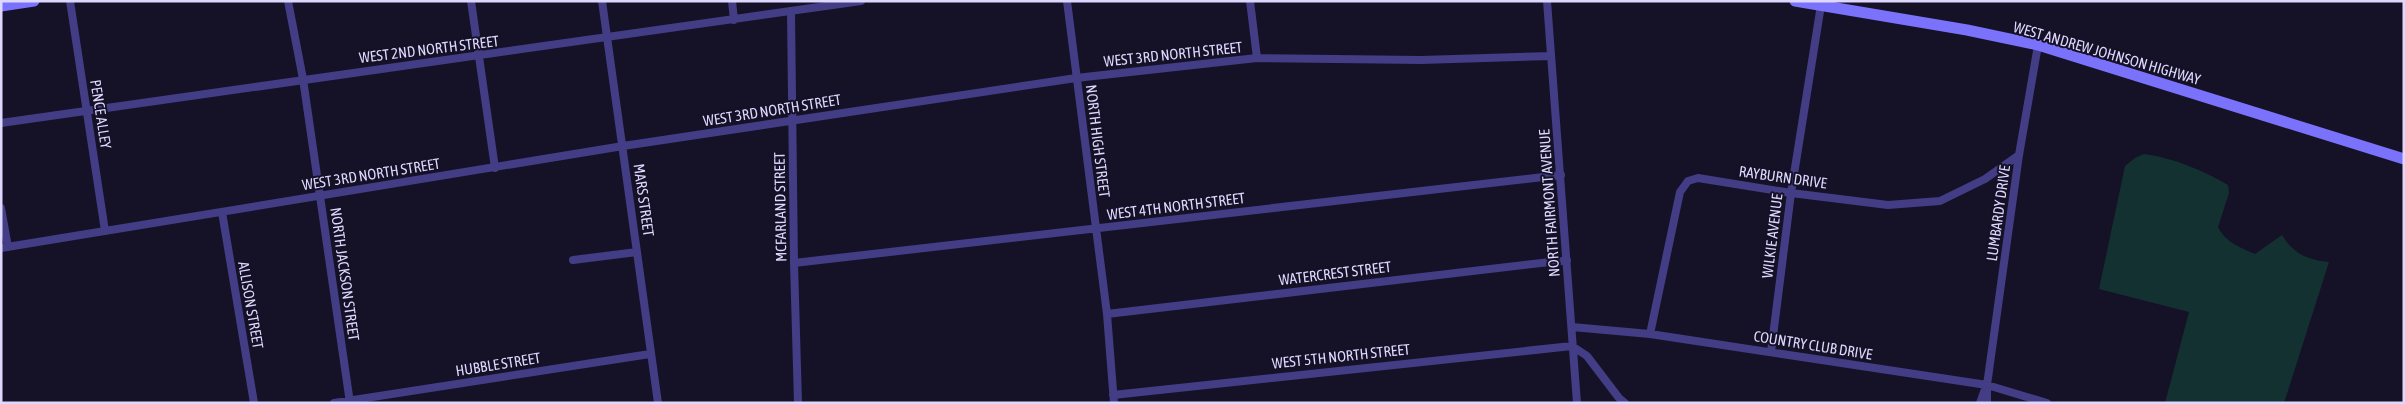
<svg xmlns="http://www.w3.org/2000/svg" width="2405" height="404" font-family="'Asap Condensed',sans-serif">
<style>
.green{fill:#143131}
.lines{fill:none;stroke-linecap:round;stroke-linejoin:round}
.minor{stroke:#423d85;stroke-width:8}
.secondary{stroke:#7a72fb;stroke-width:11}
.labels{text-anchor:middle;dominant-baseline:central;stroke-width:4;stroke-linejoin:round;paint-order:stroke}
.street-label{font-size:15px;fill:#ded8fe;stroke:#151127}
</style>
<rect width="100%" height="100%" fill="#151127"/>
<!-- green -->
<path class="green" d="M2144,154C2173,158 2203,170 2228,185L2229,193L2218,227C2225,242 2241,248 2255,254L2282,235C2293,254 2308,260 2329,262L2284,403H2165L2189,312L2099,289L2125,166L2135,158Z"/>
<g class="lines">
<!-- minor -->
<path class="minor" d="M70,1L105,231
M288,1L303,79L350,403
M471,1L495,168
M602,1L658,403
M732,1L734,20
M1067,1L1107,314L1114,403
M1250,1L1257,58
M1547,1L1577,403
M791,12L794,263L798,403
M1,123L861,1
M1,208L8,247
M222,212L254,403
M1,248L623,146L1076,78L1257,58L1421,60L1551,56
M573,260L637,252
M794,263L1561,175
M1107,314L1567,260
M1572,327L1650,334L1987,385L2047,403
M1650,334L1680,192L1688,181L1698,178L1791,193L1888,205L1940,201L1985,179L2019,155
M1572,346L1587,356L1619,398L1625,403
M1771,352L1791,193L1821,5
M1113,395L1572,346
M334,403L650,354
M1980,403L1985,389
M1987,403V385L2019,155L2038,45"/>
<!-- secondary -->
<path class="secondary" d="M1795,1L1967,30L2038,45L2404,159
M1,6L34,1"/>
</g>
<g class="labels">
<!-- street labels -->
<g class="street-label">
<text transform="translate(429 49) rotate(-7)">WEST 2ND NORTH STREET</text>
<text transform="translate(2107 53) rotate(16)">WEST ANDREW JOHNSON HIGHWAY</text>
<text transform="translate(1173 54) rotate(-6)">WEST 3RD NORTH STREET</text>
<text transform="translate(772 110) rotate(-9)">WEST 3RD NORTH STREET</text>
<text transform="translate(101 114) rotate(81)">PENCE ALLEY</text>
<text transform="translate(1098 141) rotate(83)">NORTH HIGH STREET</text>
<text transform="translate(371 174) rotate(-9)">WEST 3RD NORTH STREET</text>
<text transform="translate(1783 177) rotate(8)">RAYBURN DRIVE</text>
<text transform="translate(644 200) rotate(82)">MARS STREET</text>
<text transform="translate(1549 203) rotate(-94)">NORTH FAIRMONT AVENUE</text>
<text transform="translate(1176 206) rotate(-7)">WEST 4TH NORTH STREET</text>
<text transform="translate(780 207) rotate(-91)">MCFARLAND STREET</text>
<text transform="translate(1998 213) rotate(-82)">LUMBARDY DRIVE</text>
<text transform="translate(1772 236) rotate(-83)">WILKIE AVENUE</text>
<text transform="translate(1335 273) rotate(-7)">WATERCREST STREET</text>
<text transform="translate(345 274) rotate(82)">NORTH JACKSON STREET</text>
<text transform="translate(251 305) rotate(80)">ALLISON STREET</text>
<text transform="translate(1813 345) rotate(9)">COUNTRY CLUB DRIVE</text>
<text transform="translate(1341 356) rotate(-6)">WEST 5TH NORTH STREET</text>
<text transform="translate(498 364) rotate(-9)">HUBBLE STREET</text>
</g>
</g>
<!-- border -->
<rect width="2405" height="404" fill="none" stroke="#ded8fe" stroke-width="5"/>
</svg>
